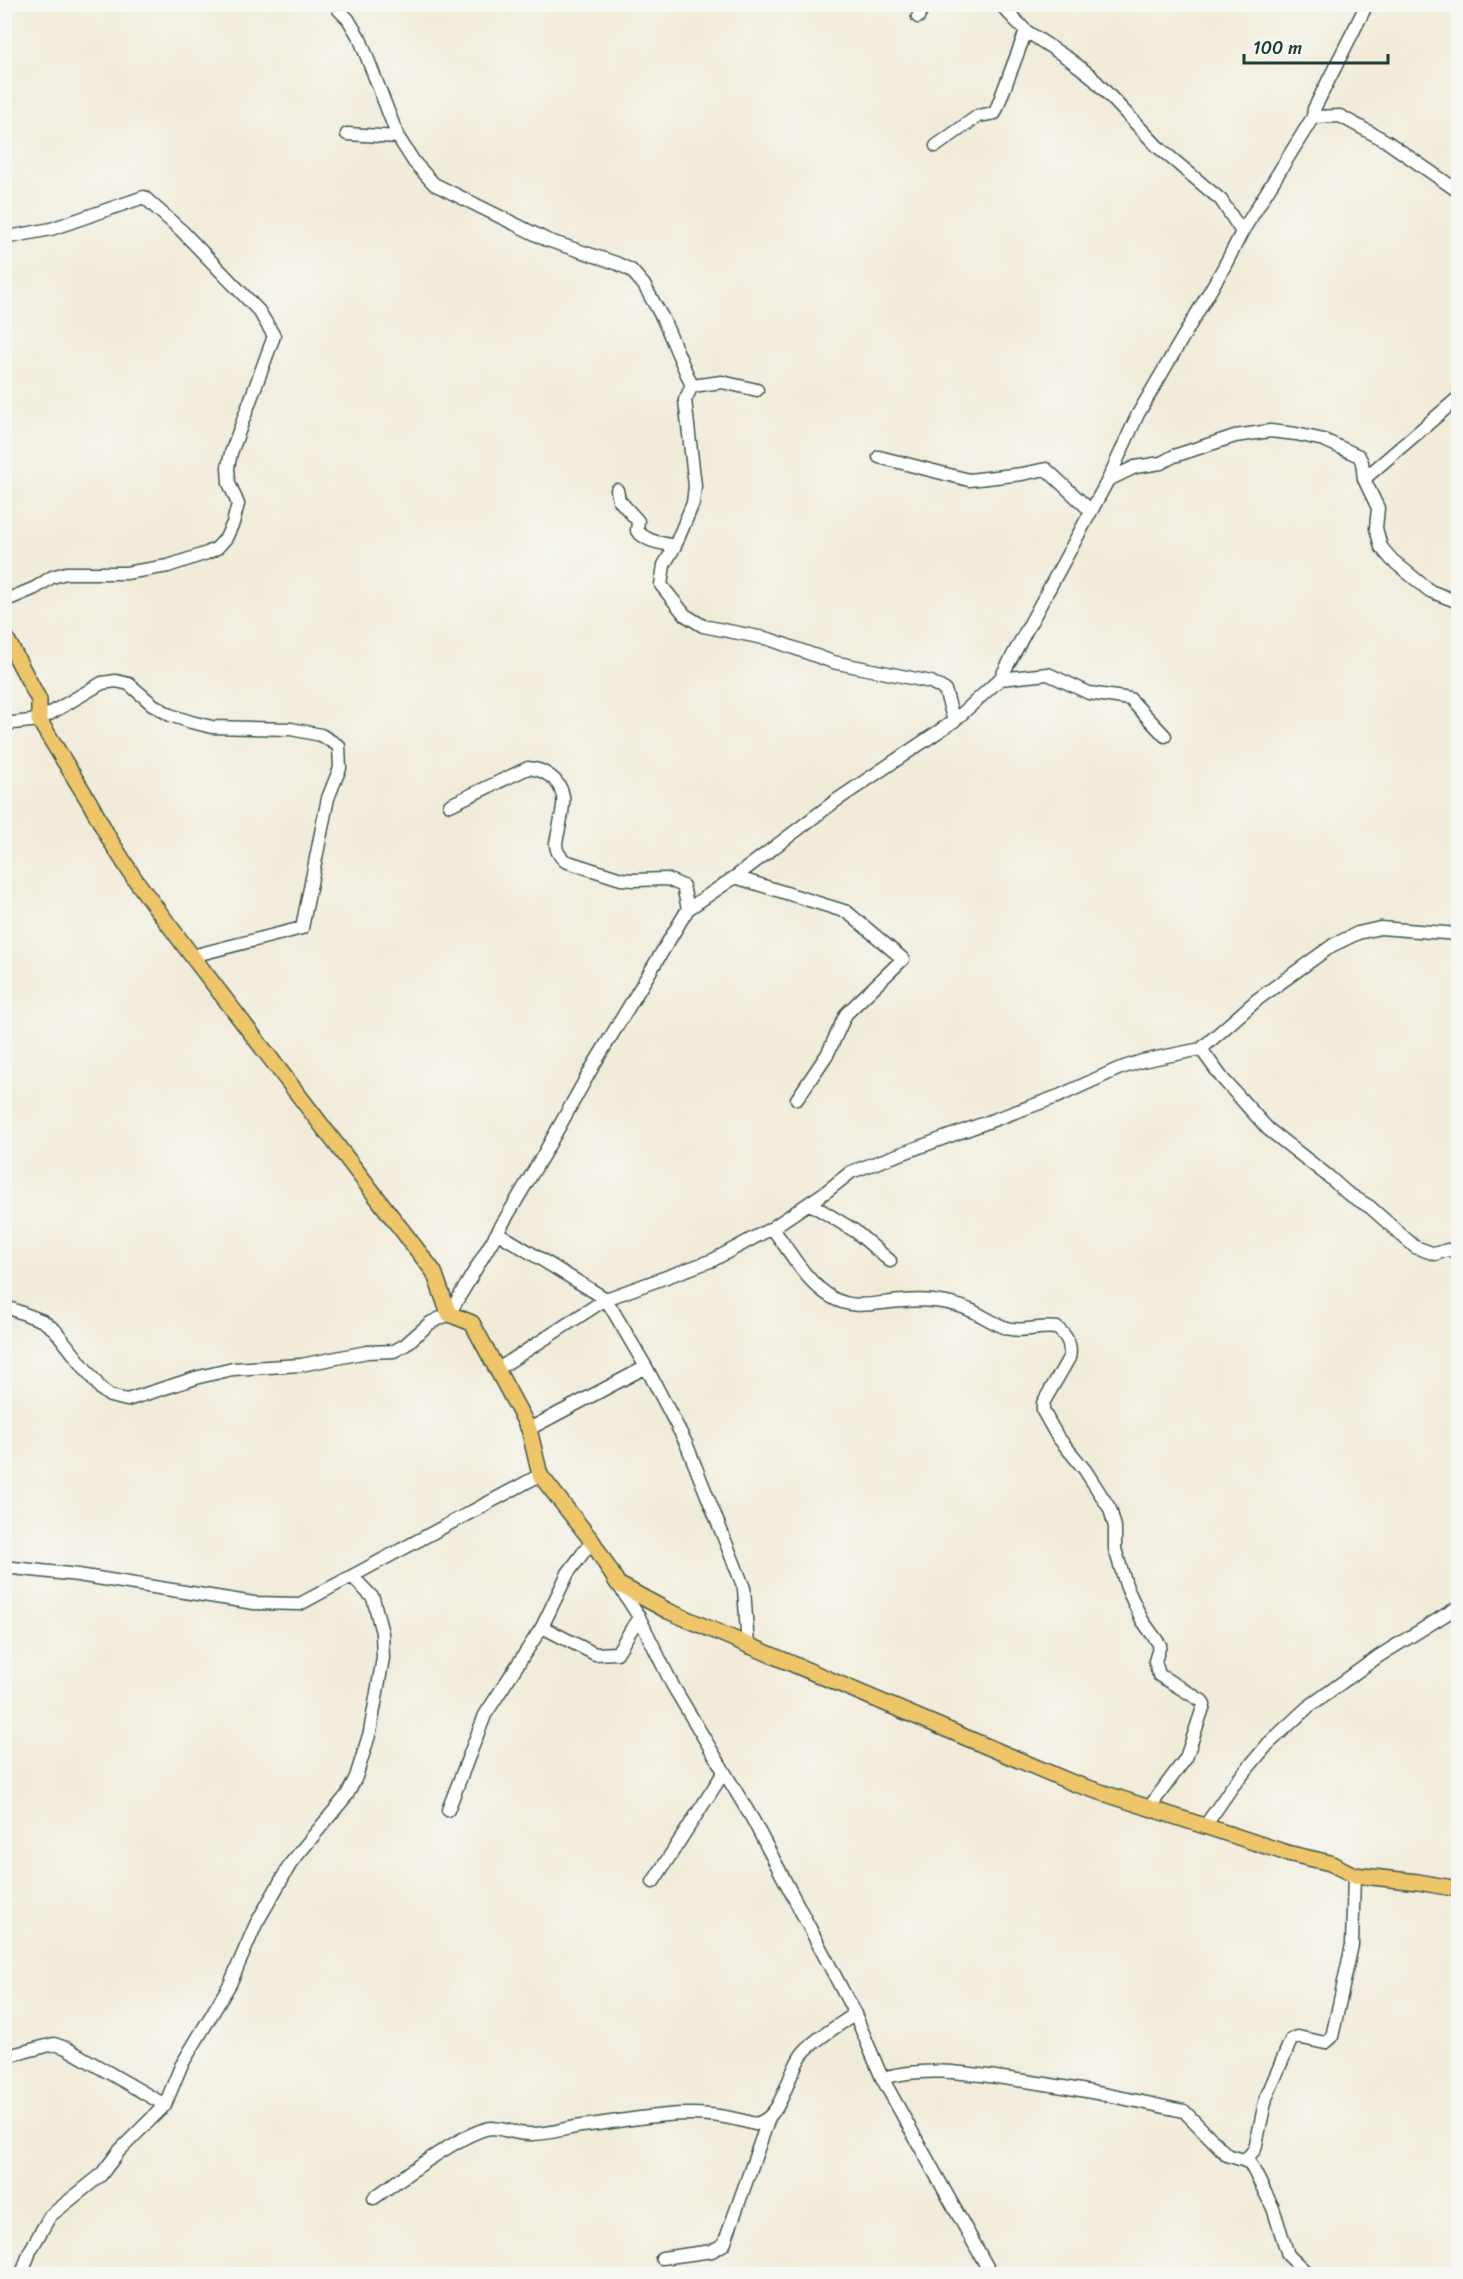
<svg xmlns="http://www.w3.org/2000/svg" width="1463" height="2279" font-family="Sriracha,sans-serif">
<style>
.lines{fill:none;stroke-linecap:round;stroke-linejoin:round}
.minor-casing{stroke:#3e574d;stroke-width:15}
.major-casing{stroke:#3e574d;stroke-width:18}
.minor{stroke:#fff;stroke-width:12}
.major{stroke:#eec569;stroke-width:15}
</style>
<rect width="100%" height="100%" fill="#f6f6f2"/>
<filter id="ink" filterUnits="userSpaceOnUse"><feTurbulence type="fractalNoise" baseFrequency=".0167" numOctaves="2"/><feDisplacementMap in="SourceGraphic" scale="12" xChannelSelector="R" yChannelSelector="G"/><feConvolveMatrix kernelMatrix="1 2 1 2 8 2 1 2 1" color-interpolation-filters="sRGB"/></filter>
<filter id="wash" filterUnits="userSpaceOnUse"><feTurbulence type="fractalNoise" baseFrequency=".008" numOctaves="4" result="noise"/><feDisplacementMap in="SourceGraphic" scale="24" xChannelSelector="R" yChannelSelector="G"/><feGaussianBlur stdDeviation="1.35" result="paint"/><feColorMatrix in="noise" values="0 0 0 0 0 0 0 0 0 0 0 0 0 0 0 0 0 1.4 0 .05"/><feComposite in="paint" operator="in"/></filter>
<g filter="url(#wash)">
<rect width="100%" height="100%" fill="#f1ebd9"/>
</g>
<g filter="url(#ink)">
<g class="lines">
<!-- minor casing -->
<g class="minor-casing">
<path id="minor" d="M1000,4L1026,31L1069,59L1090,75L1158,147L1221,200L1242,232
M339,10L348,19L360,39L398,137L414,162L434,184L547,240L616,263L631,270L644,285L663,319L692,386L685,400L695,486L693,503L675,546
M918,17L924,4
M1313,117L1340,116L1386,141L1458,191
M347,134L398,137
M936,146L978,116L995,113L1026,31
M4,238L51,229L144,197L182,231L259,311L274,336L231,453L228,467L229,483L238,504L233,523L226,538L217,548L207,553L168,566L126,573H66L52,577L35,588L4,601
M692,386L722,382L757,390
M879,457L969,480L1022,474L1046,469L1091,511
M1364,479L1458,398
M1108,480L1135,467L1161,463L1174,456L1235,436L1270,431L1296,434L1324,440L1359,456L1362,462L1364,479L1378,508L1376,528L1381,547L1392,560L1430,591L1458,602
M617,490L619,500L638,521L637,531C649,543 659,542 675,546L664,565L661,585L685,615L703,626L769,639L833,662L931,682L945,690L954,721
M1000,679L1048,674L1089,693L1130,699L1165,736
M4,724L39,720L102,683L116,681L129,684L152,704L170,715L191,722L212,727L291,729L321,735L339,746L340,768L328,798L302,928L192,956
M450,805L528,768C543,769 560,779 563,796C565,807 558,831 556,843C556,851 559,855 565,861L621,879L634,880L667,879L683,886L688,909
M735,877L847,912L903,959L846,1014L828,1053L797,1099
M1201,1049L1222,1078L1268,1129L1328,1176L1347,1193L1370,1207L1415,1247L1435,1254L1447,1250L1458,1251
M809,1203L855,1231L890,1261
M772,1228C791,1252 804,1280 831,1297C853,1311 879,1302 903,1301C924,1299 950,1301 970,1310C982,1315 994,1324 1007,1328C1023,1333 1040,1325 1057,1328C1067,1336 1072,1345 1069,1358L1043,1403V1411L1057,1436L1085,1470L1110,1509L1115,1527V1549L1127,1588L1142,1620L1160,1645L1155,1661L1159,1675L1202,1701L1204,1705L1186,1758L1148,1809
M498,1233L606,1299L646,1367L686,1443L744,1588L748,1647
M4,1306L43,1321L55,1330L102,1390L110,1396L127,1400L199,1377L233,1369L301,1365L367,1352L394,1351L405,1345L430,1323L449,1314L545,1152L593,1066L688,909L735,877L834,802L954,721L1000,679L1108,480L1138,414L1224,267L1242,232L1313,117L1314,109L1367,4
M498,1369L606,1299L713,1260L772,1228L827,1191L851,1172L1059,1096L1118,1069L1142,1061L1201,1049L1258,999L1333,945L1358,933L1380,928L1458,934
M529,1429L646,1367
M4,1567L78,1575L254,1603L300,1604L540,1475
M618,1584L639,1617L673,1686L753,1820L855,2014L882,2078L991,2274
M542,1627L595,1654L617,1653L639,1617
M448,1810L485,1715L542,1627L568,1573L592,1541
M1205,1826L1232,1787L1268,1744L1308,1707L1379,1656L1458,1607
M653,1882L724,1772
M4,2057L54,2044L66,2048L165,2105
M882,2078C926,2066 966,2073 1010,2079C1066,2086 1120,2097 1174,2109L1184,2111L1227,2155L1243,2160L1248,2157L1255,2149L1266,2098L1291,2040L1298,2037L1325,2043L1332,2037L1352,1945L1354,1875
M1243,2160L1250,2163L1273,2208L1288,2255L1308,2274
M374,2198C396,2182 467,2129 492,2128C502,2128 518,2135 532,2134C549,2134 566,2128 582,2126C624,2121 668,2111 710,2115C725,2116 740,2120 755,2124C784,2118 786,2074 803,2053C816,2038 838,2026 855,2014
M662,2258L712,2251L724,2244L769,2118
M22,2274L30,2251L50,2216L101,2175L119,2151L165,2105L181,2066L230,1984L256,1924L291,1863L347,1795L356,1777L370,1732L383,1658L382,1633L373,1598L352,1576"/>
</g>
<!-- major casing -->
<g class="major-casing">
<path id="major" d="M4,634L39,700V720L90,803L110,840L134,878L192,956L434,1272L449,1314L472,1323L529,1429L540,1475L592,1541L618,1584L668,1611L1073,1783L1287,1853L1330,1863L1354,1875L1418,1882L1458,1889"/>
</g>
<!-- minor -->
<use href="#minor" class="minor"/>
<!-- major -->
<use href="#major" class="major"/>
</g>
</g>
<!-- margin -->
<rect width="1463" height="2279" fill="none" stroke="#f6f6f2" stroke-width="24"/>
<!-- scale -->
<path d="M1244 54v9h144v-9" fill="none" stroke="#1f3d34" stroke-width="3"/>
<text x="1253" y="54" font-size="18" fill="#1f3d34" stroke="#f6f6f2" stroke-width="4.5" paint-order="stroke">100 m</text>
</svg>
